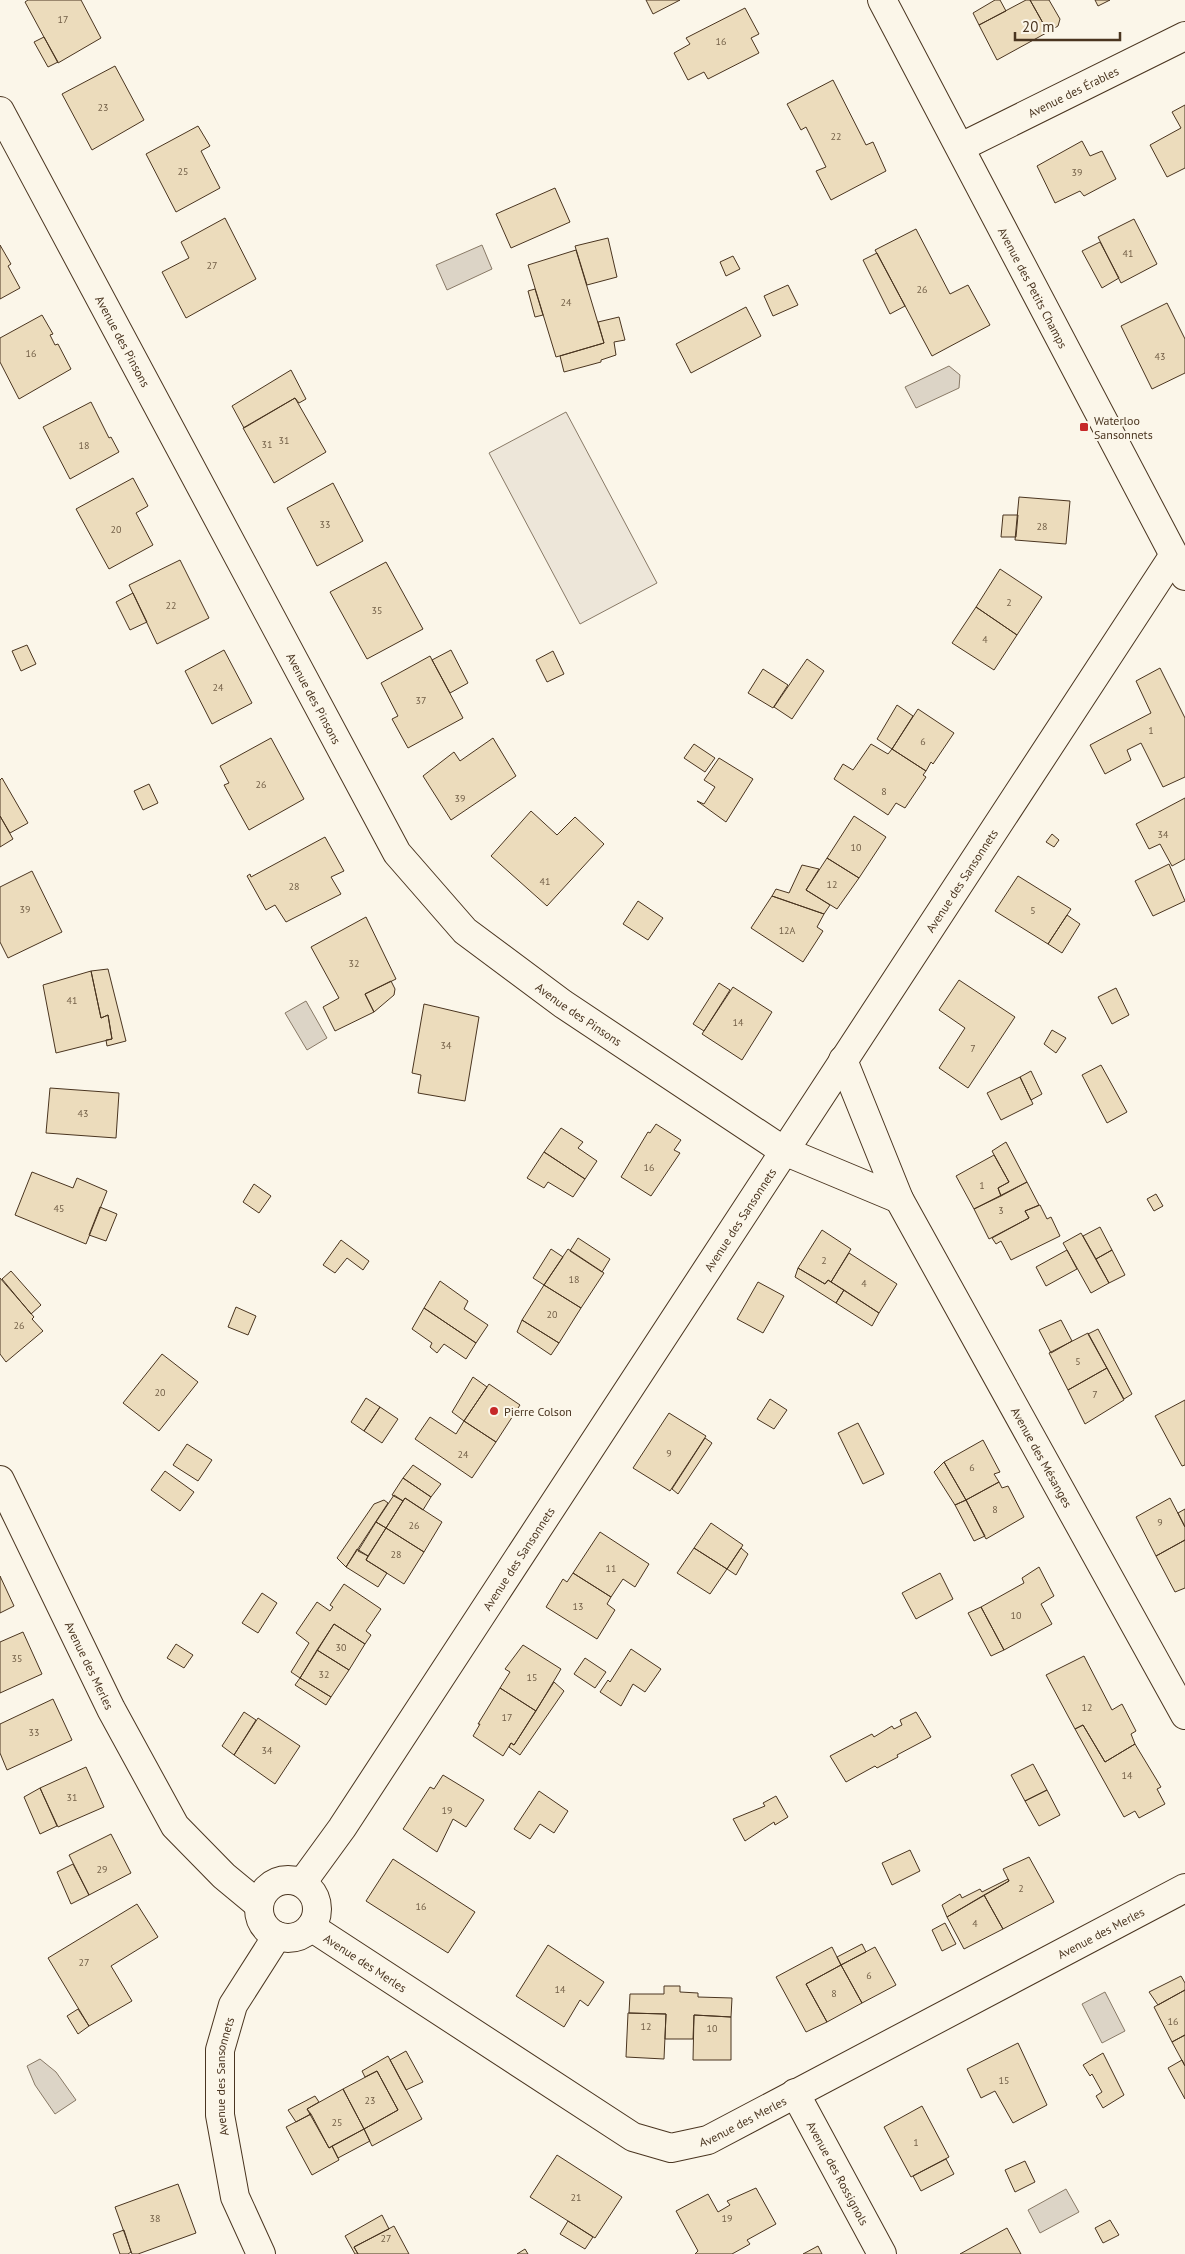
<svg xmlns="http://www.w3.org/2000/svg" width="1185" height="2254" font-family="'PT Sans',sans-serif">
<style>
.green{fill:#ede6d9;stroke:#887966}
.water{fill:#dcd4c6;stroke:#887966}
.building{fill:#ecdcbc;stroke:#4a3520}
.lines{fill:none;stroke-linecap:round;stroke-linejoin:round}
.minor-casing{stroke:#4a3520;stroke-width:30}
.minor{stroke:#fbf6e9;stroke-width:28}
.poi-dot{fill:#c62828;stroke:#fbf6e9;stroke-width:2}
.labels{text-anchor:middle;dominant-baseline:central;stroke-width:4;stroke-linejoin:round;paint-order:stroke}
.number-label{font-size:10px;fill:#725f47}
.street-label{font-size:12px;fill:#4a3520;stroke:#fbf6e9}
.poi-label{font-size:12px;fill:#4a3520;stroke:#fbf6e9;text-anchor:start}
</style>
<rect width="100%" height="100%" fill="#fbf6e9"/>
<!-- green -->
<path class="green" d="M566,412L657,583L580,624L489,453Z"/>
<!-- water -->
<path class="water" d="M482,245L492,269L447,290L436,265Z
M949,366L960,375L959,388L916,408L905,387Z
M306,1001L327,1038L307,1050L285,1013Z
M1105,1992L1125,2031L1102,2043L1082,2004Z
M40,2059L56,2072L76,2100L55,2114L35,2085L27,2066Z
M1066,2189L1079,2212L1040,2233L1028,2210Z"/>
<!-- building -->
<path class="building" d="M28,0H81L101,38L58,63L25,2Z
M646,0H680L653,14Z
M995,0H1000L1006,11L979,25L973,13Z
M1026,0H1030L1048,32L997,60L979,25Z
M1030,0H1049L1060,19L1058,26L1048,32Z
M1095,0H1110L1098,6Z
M745,8L759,34L751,38L759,53L708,79L704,72L688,80L674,53L690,44L686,38Z
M44,37L58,62L48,67L34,42Z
M115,66L144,120L92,150L62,94Z
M833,80L866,145L873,142L886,171L831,200L816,171L826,167L806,127L801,130L787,104Z
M1185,105V168L1167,177L1150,145L1181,128L1172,112Z
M198,126L210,146L201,151L220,188L176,212L146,154Z
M1082,141L1090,156L1102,151L1116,179L1084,196L1080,191L1055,203L1037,166Z
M555,188L570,222L511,248L496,214Z
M225,218L256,279L186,318L162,272L189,258L181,242Z
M1134,219L1157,264L1121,283L1098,237Z
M916,229L950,294L968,285L990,325L932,356L875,250Z
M608,238L617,277L587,285L575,246Z
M1100,242L1119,278L1102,288L1082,251Z
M0,245L11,264L8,266L20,288L0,299Z
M576,250L604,343L556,357L528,265Z
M877,253L905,306L890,314L863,260Z
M733,256L740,269L726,276L720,262Z
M788,285L798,305L773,316L764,296Z
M535,289L543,315L535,317L528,291Z
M1167,303L1185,339V373L1152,389L1121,326Z
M746,307L761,336L691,373L676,344Z
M42,315L53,334L50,335L55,345L58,344L71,369L19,399L0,362V338Z
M619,317L625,340L614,342L616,355L601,360V362L564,372L560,356L604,343L598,322Z
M291,370L306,399L299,403L295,398L244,428L232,406Z
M295,398L326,452L274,483L243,428Z
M91,402L109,438L111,437L119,452L70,479L43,427Z
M133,478L148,506L136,513L153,545L109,569L76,509Z
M333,483L363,541L317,566L287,508Z
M1019,497L1070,501L1066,544L1015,540Z
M1003,515H1018L1016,537H1001Z
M180,560L209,618L157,644L129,585Z
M386,562L423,629L367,659L330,592Z
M1000,569L1042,597L1017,635L976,607Z
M133,593L147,622L130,630L116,602Z
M976,607L1017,635L994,670L952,643Z
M27,645L36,664L21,671L12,651Z
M224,650L252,703L212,724L185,671Z
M451,650L468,683L450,693L432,660Z
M553,651L564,674L547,682L536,660Z
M430,656L463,718L408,748L392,719L398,716L381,683Z
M807,659L824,671L792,719L774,707Z
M1160,668L1185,718V777L1163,787L1141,743L1127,750L1131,760L1105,774L1090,745L1151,713L1136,681Z
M763,669L788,685L773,708L748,693Z
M897,705L913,716L892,749L877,739Z
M918,709L954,733L933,764L931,762L926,771L892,749Z
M271,738L304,799L249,830L224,785L229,783L220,766Z
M493,738L516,776L451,820L423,776L454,752L460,761Z
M694,744L715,758L705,772L684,758Z
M871,744L888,754L892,749L926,771L923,775L926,777L905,808L896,803L888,815L834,779L843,764L853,770Z
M719,758L753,779L726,822L697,801L704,804L715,787L704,780Z
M2,778L28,823L10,833L0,816V780Z
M149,784L158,803L143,810L134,791Z
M1185,798V859L1172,866L1160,844L1149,849L1136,824Z
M531,811L557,835L575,817L604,844L547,906L491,856Z
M0,816L13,839L0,847Z
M854,816L886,837L859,878L827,858Z
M1052,834L1059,840L1054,847L1046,842Z
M325,837L344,871L331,877L341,894L286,922L275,905L266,910L247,876L250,874L251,877Z
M827,858L859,878L837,909L806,890Z
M1169,864L1185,901L1153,916L1135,881Z
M802,865L819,869L806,890L830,905L824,914L772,896L776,889L789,893Z
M32,871L62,932L8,958L0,942V887Z
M1018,876L1071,909L1048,944L995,911Z
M772,896L824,914L817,927L823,931L803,962L751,928Z
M638,901L663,918L648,940L623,924Z
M1067,915L1080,924L1062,953L1048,944Z
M366,917L396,979L365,994L374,1012L335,1031L323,1007L339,998L311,947Z
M108,969L126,1041L107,1046L106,1040L112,1039L108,1015L101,1018L91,971Z
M91,971L101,1018L108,1015L112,1039L56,1053L43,985Z
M959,980L1015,1017L968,1088L939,1068L965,1028L939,1010Z
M391,981L395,989L394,995L374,1012L365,994Z
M719,983L730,990L704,1031L693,1024Z
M733,987L772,1012L742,1060L702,1034Z
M1116,988L1129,1015L1112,1024L1098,997Z
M424,1004L479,1017L465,1101L418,1093L421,1075L412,1073Z
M1052,1030L1066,1038L1056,1053L1044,1044Z
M1101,1065L1127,1112L1107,1123L1082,1075Z
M1031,1071L1042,1094L1031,1100L1020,1077Z
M1020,1077L1033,1104L1001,1120L987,1093Z
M50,1088L119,1093L116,1138L46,1133Z
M656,1124L681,1140L674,1150L680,1153L651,1196L621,1177L648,1132L650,1133Z
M561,1128L583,1142L578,1148L597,1161L585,1179L544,1152Z
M1006,1142L1027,1182L1001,1196L998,1188L1009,1182L992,1151Z
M544,1152L585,1179L573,1197L548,1182L544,1188L527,1178Z
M994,1155L1009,1182L998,1188L1001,1196L974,1209L956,1176Z
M32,1172L73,1188L77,1178L107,1191L86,1244L15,1215Z
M1027,1182L1039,1205L1025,1211L1029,1218L989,1239L974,1209Z
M254,1184L271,1196L259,1213L243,1202Z
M1156,1194L1163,1206L1154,1211L1147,1199Z
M1040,1205L1047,1219L1051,1217L1060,1236L1011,1260L1001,1241L996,1244L992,1238L1029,1218L1025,1211Z
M100,1207L117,1214L106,1241L89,1235Z
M1100,1227L1112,1250L1096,1259L1083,1236Z
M822,1230L851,1249L831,1282L828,1280L825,1284L798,1268Z
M1081,1233L1109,1283L1091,1293L1063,1243Z
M578,1238L610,1259L602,1272L570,1251Z
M341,1240L369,1261L363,1270L347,1258L335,1273L323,1265Z
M551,1249L563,1257L544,1285L533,1278Z
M568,1249L604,1273L581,1308L544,1285Z
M1067,1250L1077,1269L1046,1286L1036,1267Z
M1112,1250L1125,1275L1109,1283L1096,1259Z
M849,1253L897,1284L879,1313L831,1282Z
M798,1268L825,1284L828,1280L844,1290L836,1303L795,1277Z
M11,1271L41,1305L31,1314L2,1279Z
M0,1278L34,1317L32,1319L43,1331L6,1362L0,1354Z
M440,1281L468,1301L464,1309L488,1325L476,1343L424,1308Z
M758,1282L784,1296L763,1333L737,1319Z
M544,1285L581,1308L559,1343L522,1320Z
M844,1290L879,1313L872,1326L836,1303Z
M236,1307L256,1316L248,1335L228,1327Z
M424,1308L476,1343L466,1359L444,1344L437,1353L430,1347L432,1343L412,1329Z
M522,1320L559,1343L551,1355L517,1332Z
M1061,1320L1072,1341L1051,1353L1039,1330Z
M1098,1329L1132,1394L1124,1399L1088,1334Z
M1088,1333L1107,1368L1068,1390L1049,1353Z
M162,1354L198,1382L159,1431L123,1403Z
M1107,1368L1124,1400L1085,1424L1068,1390Z
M473,1377L487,1387L464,1421L452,1412Z
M489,1384L520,1405L496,1442L464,1421Z
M366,1398L380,1407L364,1431L351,1422Z
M770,1399L787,1410L774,1429L757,1419Z
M1185,1400V1465L1182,1466L1155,1416Z
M380,1407L398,1419L382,1443L364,1431Z
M669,1413L706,1436L670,1491L633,1468Z
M430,1417L456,1434L464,1421L496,1442L472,1478L415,1439Z
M858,1423L884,1474L863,1484L838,1433Z
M705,1438L712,1443L678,1494L672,1489Z
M983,1440L1000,1472L994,1474L999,1482L966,1500L944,1462Z
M187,1444L212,1460L198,1481L173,1465Z
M944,1462L966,1500L955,1505L934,1472Z
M413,1465L441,1484L431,1497L403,1478Z
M165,1471L194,1492L180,1511L151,1490Z
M403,1478L431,1497L423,1510L405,1498L403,1501L392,1495Z
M999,1482L1002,1488L1008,1486L1024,1517L986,1539L966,1500Z
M394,1495L403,1501L386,1528L376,1522Z
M405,1498L442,1522L424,1552L386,1528Z
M1170,1498L1185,1527V1540L1156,1556L1136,1517Z
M384,1500L388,1503L346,1567L337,1558L374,1504Z
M966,1500L985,1536L974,1541L955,1505Z
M1185,1509V1527L1178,1513Z
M376,1522L386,1528L368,1556L358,1551Z
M711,1523L743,1545L727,1569L694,1548Z
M386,1528L424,1552L404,1584L366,1560Z
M600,1532L649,1564L635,1587L623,1579L611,1597L573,1573Z
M1185,1540V1588L1175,1592L1156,1556Z
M694,1548L727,1569L710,1594L677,1573Z
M741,1548L748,1554L736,1575L727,1569Z
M357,1549L368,1556L366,1560L387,1573L378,1587L346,1567Z
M1039,1567L1054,1596L1041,1604L1052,1624L1004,1650L981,1607L1024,1583L1022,1578Z
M573,1573L611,1597L607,1604L615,1610L597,1639L546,1607L563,1579L567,1582Z
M940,1573L953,1599L916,1619L902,1593Z
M0,1576L14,1606L0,1613Z
M344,1584L381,1609L366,1631L371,1635L365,1644L334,1624L300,1678L291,1672L309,1643L296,1633L317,1602L330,1611L333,1607L330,1605Z
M262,1593L277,1603L258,1633L242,1623Z
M981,1607L1004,1650L991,1656L968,1613Z
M334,1624L365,1644L349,1670L317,1650Z
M23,1632L42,1674L0,1693V1642Z
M176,1644L193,1655L184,1668L167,1658Z
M523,1645L561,1669L536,1711L500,1688L510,1672L505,1669Z
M631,1649L661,1669L645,1692L633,1684L621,1706L600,1692L608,1680L610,1682Z
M317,1650L349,1670L331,1697L300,1678Z
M1084,1656L1112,1710L1122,1704L1136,1731L1131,1734L1135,1744L1105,1762L1083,1725L1075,1729L1046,1675Z
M585,1658L606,1672L595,1688L574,1674Z
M300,1678L331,1697L326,1705L295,1685Z
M554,1682L564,1691L520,1755L509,1747L511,1743L514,1745Z
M500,1688L536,1711L514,1745L511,1743L503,1756L473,1736L480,1724H478Z
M53,1699L72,1740L7,1770L0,1753V1724Z
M244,1712L256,1720L234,1755L222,1746Z
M916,1712L931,1737L897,1755L898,1757L877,1768L875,1766L846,1782L830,1756L872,1734L874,1737L892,1726L894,1729L902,1725L900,1720Z
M258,1718L300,1746L275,1784L234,1755Z
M1083,1725L1105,1762L1135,1744L1161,1787L1157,1789L1165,1804L1139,1818L1135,1811L1124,1817L1075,1729Z
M1033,1764L1047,1790L1025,1801L1011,1775Z
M86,1767L104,1807L58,1827L40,1788Z
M443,1775L484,1800L466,1827L453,1819L437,1852L403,1829L430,1787L434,1789Z
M40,1788L57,1826L40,1834L24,1797Z
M1047,1790L1060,1815L1039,1826L1025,1801Z
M539,1791L568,1811L554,1833L540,1824L530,1839L514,1829Z
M776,1796L788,1817L775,1825L774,1822L745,1841L733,1819L765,1806L763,1803Z
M111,1834L131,1873L89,1895L69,1855Z
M910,1850L920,1871L892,1885L882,1863Z
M1029,1857L1054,1902L1003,1929L984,1895L1009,1881L1003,1869Z
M393,1859L475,1912L448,1953L366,1901Z
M73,1864L89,1895L71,1904L57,1872Z
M1008,1879L1009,1881L947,1917L942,1905L960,1894L962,1898L980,1889L982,1892Z
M984,1895L1003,1929L964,1949L947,1917Z
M137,1904L158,1937L111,1966L132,2001L89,2026L48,1958Z
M945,1923L956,1944L942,1951L932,1930Z
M862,1944L866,1952L841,1965L837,1957Z
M548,1945L604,1982L588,2006L580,2000L564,2027L516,1996Z
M832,1947L841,1965L806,1984L827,2022L806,2032L776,1977Z
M875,1947L896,1985L862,2003L841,1965Z
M841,1965L862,2003L827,2022L806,1984Z
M1181,1976L1185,1983V1990L1158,2005L1149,1992Z
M664,1986H680V1992L698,1993V1997L732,1998L731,2017L694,2015L693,2039H665L666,2014L629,2013L630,1994H664Z
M1185,1990V2035L1172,2042L1154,2007Z
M78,2009L89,2026L78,2034L67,2016Z
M628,2013L666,2014L664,2059L626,2057Z
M694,2015L731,2017V2060H693Z
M1185,2035V2066L1172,2042Z
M1018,2043L1047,2105L1013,2123L995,2091L981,2098L967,2069Z
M406,2051L423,2082L406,2090L390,2060Z
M1103,2053L1124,2095L1103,2108L1096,2096L1102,2092L1092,2074L1090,2076L1083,2065Z
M388,2056L422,2119L372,2146L364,2129L398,2110L377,2071L365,2077L362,2071Z
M1182,2060L1185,2066V2099L1168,2068Z
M377,2071L398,2110L364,2129L343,2089Z
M343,2089L364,2129L329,2148L307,2109Z
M315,2096L319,2102L307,2109L311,2114L296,2122L288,2110Z
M922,2106L949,2157L911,2177L884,2127Z
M311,2114L329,2148L332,2146L339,2160L312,2175L286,2127Z
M364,2129L370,2141L338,2158L332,2146Z
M557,2155L622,2197L595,2238L530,2197Z
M946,2159L954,2174L921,2191L913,2176Z
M1025,2161L1035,2182L1015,2192L1005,2170Z
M178,2184L196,2233L138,2254H132L115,2207Z
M756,2188L776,2224L747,2240L750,2244L732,2254H695L698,2251L676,2211L708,2194L718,2212L730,2205L727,2201Z
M382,2215L389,2229L354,2247L358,2254H355L345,2236Z
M1110,2220L1119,2235L1103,2243L1095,2228Z
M568,2221L593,2237L585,2249L560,2234Z
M394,2226L409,2254H358L354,2247Z
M1007,2228L1021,2254H960Z
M124,2230L131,2252L128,2254H120L113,2234Z
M818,2246L822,2254H803Z
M525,2249L528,2254H517Z"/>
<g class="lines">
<!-- minor casing -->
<g class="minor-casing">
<g id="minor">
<path id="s1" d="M882,0L1185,576"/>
<path id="s2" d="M0,111L397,853L465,931L563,1004L784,1151L899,1199"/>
<path id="s3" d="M961,147L1185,36"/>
<path id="s4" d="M843,1060L899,1199L1185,1715"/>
<path id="s5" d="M0,1480L111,1709L175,1826L224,1876L259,1905"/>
<circle cx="288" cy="1909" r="29"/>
<path id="s6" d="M302,1883L342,1828L1174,555"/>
<path id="s7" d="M311,1927L633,2137L671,2148L708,2140L1185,1888"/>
<path id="s8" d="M795,2093L882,2254"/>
<path id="s9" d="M261,2254L235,2197L220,2115V2050L233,2005L277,1936"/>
</g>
</g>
<!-- minor -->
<use href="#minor" class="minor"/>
</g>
<!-- markers -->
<g class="poi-dot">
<rect x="1079" y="422" width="10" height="10" rx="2.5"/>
<circle cx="494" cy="1411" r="5"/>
</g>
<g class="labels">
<!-- number labels -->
<g class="number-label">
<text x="63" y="19">17</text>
<text x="721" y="41">16</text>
<text x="103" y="107">23</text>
<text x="836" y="136">22</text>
<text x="183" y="171">25</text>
<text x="1077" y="172">39</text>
<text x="1128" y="253">41</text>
<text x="212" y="265">27</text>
<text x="922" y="289">26</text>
<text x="566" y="302">24</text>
<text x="31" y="353">16</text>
<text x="1160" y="356">43</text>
<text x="284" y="440">31</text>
<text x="267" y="444">31</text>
<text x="84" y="445">18</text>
<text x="325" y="524">33</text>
<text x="1042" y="526">28</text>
<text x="116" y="529">20</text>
<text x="1009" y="602">2</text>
<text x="171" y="605">22</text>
<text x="377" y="610">35</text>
<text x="985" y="639">4</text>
<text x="218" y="687">24</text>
<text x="421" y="700">37</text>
<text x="1151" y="730">1</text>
<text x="923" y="741">6</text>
<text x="261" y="784">26</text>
<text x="884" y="791">8</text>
<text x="460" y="798">39</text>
<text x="1163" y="834">34</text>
<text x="856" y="847">10</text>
<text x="545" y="881">41</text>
<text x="832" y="884">12</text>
<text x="294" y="886">28</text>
<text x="25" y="909">39</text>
<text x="1033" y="910">5</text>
<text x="787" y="930">12A</text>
<text x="354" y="963">32</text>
<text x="72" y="1000">41</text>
<text x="738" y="1022">14</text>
<text x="446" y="1045">34</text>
<text x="973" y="1048">7</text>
<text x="83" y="1113">43</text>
<text x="649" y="1167">16</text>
<text x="982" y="1185">1</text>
<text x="59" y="1208">45</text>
<text x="1001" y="1210">3</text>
<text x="824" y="1260">2</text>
<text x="574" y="1279">18</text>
<text x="864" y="1283">4</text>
<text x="552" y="1314">20</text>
<text x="19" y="1325">26</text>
<text x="1078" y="1361">5</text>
<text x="160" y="1392">20</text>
<text x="1095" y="1394">7</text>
<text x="669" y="1453">9</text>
<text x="463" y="1454">24</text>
<text x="972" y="1467">6</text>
<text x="995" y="1509">8</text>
<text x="1160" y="1522">9</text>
<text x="414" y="1525">26</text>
<text x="396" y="1554">28</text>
<text x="611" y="1568">11</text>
<text x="578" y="1606">13</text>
<text x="1016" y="1615">10</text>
<text x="341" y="1647">30</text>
<text x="17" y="1658">35</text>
<text x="324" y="1674">32</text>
<text x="532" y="1677">15</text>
<text x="1087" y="1707">12</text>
<text x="507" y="1717">17</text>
<text x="34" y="1732">33</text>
<text x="267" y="1750">34</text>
<text x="1127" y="1775">14</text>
<text x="72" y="1797">31</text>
<text x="447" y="1810">19</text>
<text x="102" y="1869">29</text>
<text x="1021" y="1888">2</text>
<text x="421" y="1906">16</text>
<text x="975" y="1923">4</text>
<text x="84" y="1962">27</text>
<text x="869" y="1975">6</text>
<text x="560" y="1989">14</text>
<text x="834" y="1993">8</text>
<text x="1173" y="2021">16</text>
<text x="646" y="2026">12</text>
<text x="712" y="2028">10</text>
<text x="1004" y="2080">15</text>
<text x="370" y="2100">23</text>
<text x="337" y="2122">25</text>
<text x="916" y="2142">1</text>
<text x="576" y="2197">21</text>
<text x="155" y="2218">38</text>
<text x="727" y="2218">19</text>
<text x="386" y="2238">27</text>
</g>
<!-- street labels -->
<g class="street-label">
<text stroke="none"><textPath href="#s3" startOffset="125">Avenue des Érables</textPath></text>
<text stroke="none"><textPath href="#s1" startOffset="325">Avenue des Petits Champs</textPath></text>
<text stroke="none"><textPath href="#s2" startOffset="261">Avenue des Pinsons</textPath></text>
<text stroke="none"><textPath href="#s2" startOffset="666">Avenue des Pinsons</textPath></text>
<text stroke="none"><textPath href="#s6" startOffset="1200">Avenue des Sansonnets</textPath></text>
<text stroke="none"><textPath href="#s2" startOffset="1086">Avenue des Pinsons</textPath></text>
<text stroke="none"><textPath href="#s6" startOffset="795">Avenue des Sansonnets</textPath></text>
<text stroke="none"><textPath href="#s4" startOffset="445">Avenue des Mésanges</textPath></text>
<text stroke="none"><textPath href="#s6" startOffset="390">Avenue des Sansonnets</textPath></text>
<text stroke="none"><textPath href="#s5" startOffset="206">Avenue des Merles</textPath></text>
<text stroke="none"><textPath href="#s7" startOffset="906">Avenue des Merles</textPath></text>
<text stroke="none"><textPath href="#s7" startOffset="65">Avenue des Merles</textPath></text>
<text stroke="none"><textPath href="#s9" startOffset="185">Avenue des Sansonnets</textPath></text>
<text stroke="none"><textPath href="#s7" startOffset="501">Avenue des Merles</textPath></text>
<text stroke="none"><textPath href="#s8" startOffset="91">Avenue des Rossignols</textPath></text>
</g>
<!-- poi labels -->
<g class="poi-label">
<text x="1094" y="420">Waterloo<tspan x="1094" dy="14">Sansonnets</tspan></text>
<text x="504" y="1411">Pierre Colson</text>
</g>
</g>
<!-- scale -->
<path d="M1015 32v8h105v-8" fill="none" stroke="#4a3520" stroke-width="2.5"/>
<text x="1022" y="32" font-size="15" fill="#4a3520" stroke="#fbf6e9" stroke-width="4" paint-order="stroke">20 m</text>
</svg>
